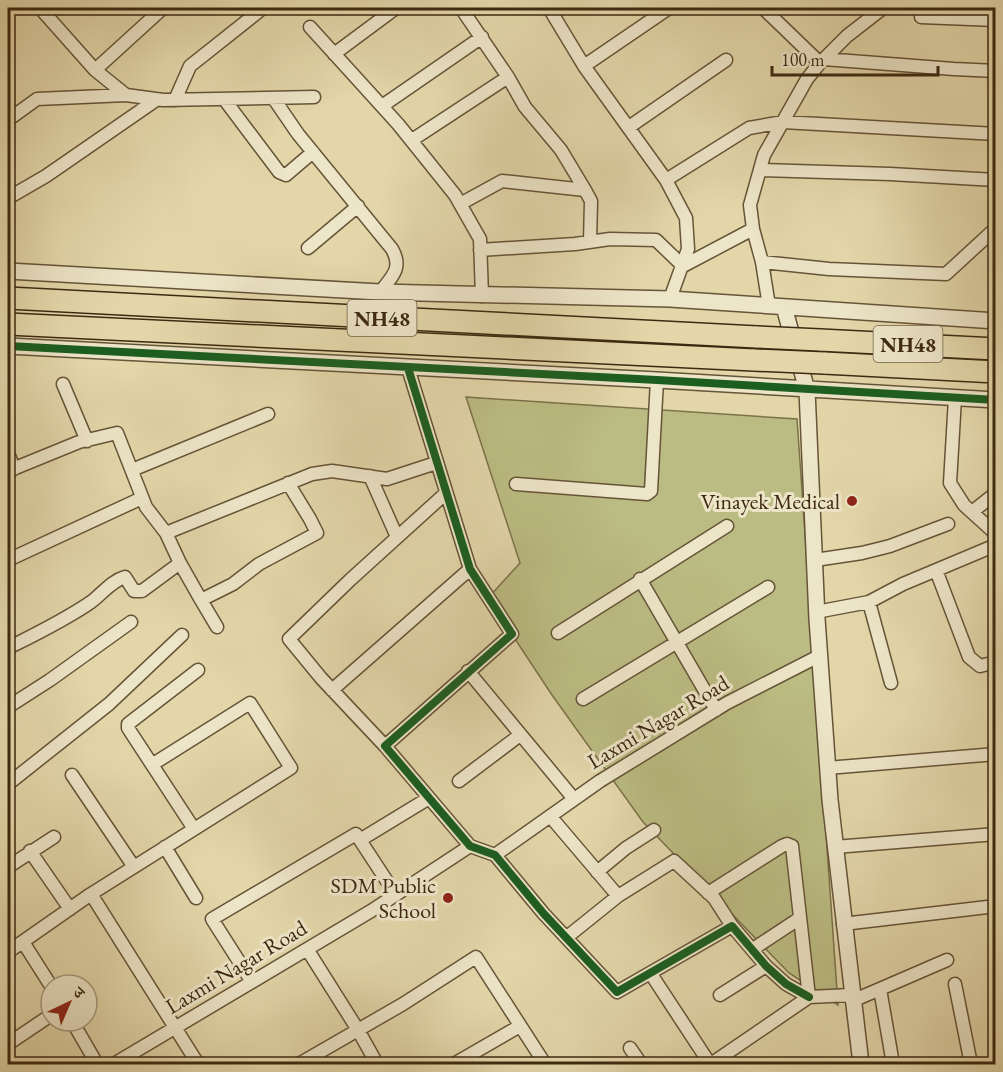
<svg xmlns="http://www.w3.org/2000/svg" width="1003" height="1072" font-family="'EB Garamond','Noto Serif Devanagari',serif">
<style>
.green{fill:#bbbc83;stroke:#7c724a;stroke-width:1.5}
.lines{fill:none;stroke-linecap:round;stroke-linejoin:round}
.minor-casing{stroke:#665437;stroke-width:15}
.tertiary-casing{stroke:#665437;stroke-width:18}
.trunk-casing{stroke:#3d2911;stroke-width:24}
.minor{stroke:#ede5c8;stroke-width:12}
.tertiary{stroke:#ede5c8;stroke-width:15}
.trunk{stroke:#e3d7aa;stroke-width:21}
.trunk-bridge-casing{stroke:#3d2911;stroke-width:24;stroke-linecap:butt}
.trunk-bridge{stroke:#e3d7aa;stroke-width:21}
.cycleway-casing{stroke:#ede5c8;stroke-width:11}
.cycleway{stroke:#1b5e20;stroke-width:8}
.poi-dot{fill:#8f2418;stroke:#ede5c8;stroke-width:2}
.labels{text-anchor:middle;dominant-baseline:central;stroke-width:6;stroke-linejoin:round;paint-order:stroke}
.shield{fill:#ede5c8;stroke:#726148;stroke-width:1.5}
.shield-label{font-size:21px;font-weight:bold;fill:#3d2911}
.poi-label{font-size:22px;fill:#3d2911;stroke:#ede5c8;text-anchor:end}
.street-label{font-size:22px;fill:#3d2911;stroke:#ede5c8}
</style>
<rect width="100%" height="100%" fill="#e3d7aa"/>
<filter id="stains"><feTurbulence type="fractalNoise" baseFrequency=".00333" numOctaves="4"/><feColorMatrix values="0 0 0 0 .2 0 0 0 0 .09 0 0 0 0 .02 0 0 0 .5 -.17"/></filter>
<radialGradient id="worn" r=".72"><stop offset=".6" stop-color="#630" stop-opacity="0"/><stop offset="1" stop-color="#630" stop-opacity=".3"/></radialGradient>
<!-- green -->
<path class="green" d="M466,397L797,419L838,1005L789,973L643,822L552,695L488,598L520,563Z"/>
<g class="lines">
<!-- minor casing -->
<g class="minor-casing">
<path id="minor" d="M40,8L95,70L126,95L163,100L314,97
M461,8L508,77L525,107L561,150L585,190
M549,8L584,66L666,180L686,218L688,249L670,299
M763,8L820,63
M921,17L996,20
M310,27L398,124L455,195L480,239L482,296
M334,54L396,8
M824,59L954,69L996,71
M584,66L669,8
M95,70L163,8
M224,99L279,172L286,175L313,152
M274,99L298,134L392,249C403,268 392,277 380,292
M175,100L190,66L263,8
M382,106L482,37
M8,120L37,99L126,95
M629,127L726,60
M412,140L508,77
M760,170L890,174L996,180
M666,180L749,128L783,122L996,134
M8,198L46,176L156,100
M460,204L502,181L585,190L591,201L590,242
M308,248L358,206
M480,250L575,244L610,239L656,240L683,266L753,229
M762,262L829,269L946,274L996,228
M769,306L762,262L753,229L750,205L764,155L807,79L820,63L847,36L883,8
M408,368L470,569L512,634L385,746L470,846L495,855L544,914L617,992L732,926L766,966L786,984L809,997
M63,384L87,441
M955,398L950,483L964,505L996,534
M8,453L14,469
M132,470L268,414
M8,471L79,442L117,433L146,507L166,533L180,563L201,600L233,584L259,564L317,533L310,519L288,483
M370,476L397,537
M516,484L647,494L651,491L657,380
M972,512L996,493
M166,533L312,474L332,471L387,479L436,463
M8,560L142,498
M815,560L862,553L890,546L948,524
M936,570L969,657L980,666L996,662
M640,579L716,710
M201,600L217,627
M869,602L891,683
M816,612L869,602L903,584L996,545
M558,633L727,526
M8,648C36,634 65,620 91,602C102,594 111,581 125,577L134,591H142L180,563
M468,671L574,799
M332,690L470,569
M583,699L768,587
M8,707L50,680L131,622
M385,746L321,678L289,639L350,580L446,493
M827,768L996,754
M72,775L134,867
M459,781L520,735
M8,784L109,704L182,635
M550,816L618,896
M194,829L128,728V724L198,670
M360,840L429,798
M165,847L196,898
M835,847L996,834
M30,851L70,909
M495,855L600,781L727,703L819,656
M8,867L54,837
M597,872L626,848L654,830
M708,893L782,846L787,844L792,846L809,997
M91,894L198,1064
M843,924L996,906
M567,937L618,896L674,861L714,898L732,926
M23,942L51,986
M307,949L358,1030L377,1064
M753,949L800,918
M8,952L91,894L291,768L250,703L153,764
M651,974L710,1064
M252,982L212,919L356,834L396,895
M955,984L971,1064
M880,989L947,960
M720,995L766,966
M852,1001L880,989L893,1064
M72,1021L97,1064
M8,1044L51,1015
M630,1048L641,1064
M114,1064L371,911L470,846
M299,1064L403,1004L476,957L545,1064
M454,1064L520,1026
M711,1064L809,997L851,995"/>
</g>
<!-- tertiary casing -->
<g class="tertiary-casing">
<path id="tertiary" d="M8,271L380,292L670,299L996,321
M784,307L807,390L817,619L830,800L861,1064
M8,346L657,380L996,400"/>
</g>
<!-- trunk casing -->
<g class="trunk-casing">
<path id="trunk" d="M8,298L757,337
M8,324L754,360
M820,340L996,349
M824,363L996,372"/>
</g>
<!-- minor -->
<use href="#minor" class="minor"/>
<!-- tertiary -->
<use href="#tertiary" class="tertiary"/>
<!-- trunk -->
<use href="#trunk" class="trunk"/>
<!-- trunk-bridge casing -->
<g class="trunk-bridge-casing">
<path id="trunk-bridge" d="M757,337L820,340
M754,360L824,363"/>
</g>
<!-- trunk-bridge -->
<use href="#trunk-bridge" class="trunk-bridge"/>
<!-- cycleway casing -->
<g class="cycleway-casing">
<path id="cycleway" d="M8,346L657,380L996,400
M408,368L470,569L512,634L385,746L470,846L495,855L544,914L617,992L732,926L766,966L786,984L809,997"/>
</g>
<!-- cycleway -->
<use href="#cycleway" class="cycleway"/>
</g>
<!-- markers -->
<g class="poi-dot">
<circle cx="852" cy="501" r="6"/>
<circle cx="448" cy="898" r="6"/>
</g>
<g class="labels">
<!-- shield labels -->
<g class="shield">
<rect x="347.5" y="300" width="69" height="36" rx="4.5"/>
<rect x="873.5" y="326" width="69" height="36" rx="4.5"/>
</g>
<g class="shield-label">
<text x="382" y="318">NH48</text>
<text x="908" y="344">NH48</text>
</g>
<!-- poi labels -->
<g class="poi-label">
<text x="840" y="501">Vinayek Medical</text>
<text x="436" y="885">SDM Public<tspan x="436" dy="25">School</tspan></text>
</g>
<!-- street labels -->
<g class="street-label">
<text transform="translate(658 722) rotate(-31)">Laxmi Nagar Road</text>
<text transform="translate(236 967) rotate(-31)">Laxmi Nagar Road</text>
</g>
</g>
<!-- margin -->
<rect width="1003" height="1072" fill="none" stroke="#e3d7aa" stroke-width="30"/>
<rect x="9" y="9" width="985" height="1054" fill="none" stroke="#3d2911" stroke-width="3"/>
<rect x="15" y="15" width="973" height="1042" fill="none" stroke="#3d2911" stroke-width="1.5"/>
<!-- north arrow -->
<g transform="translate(69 1003) rotate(44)"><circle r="28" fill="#ede5c8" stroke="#a79a7f" stroke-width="1.5"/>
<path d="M0-4.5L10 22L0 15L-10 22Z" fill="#8f2418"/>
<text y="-9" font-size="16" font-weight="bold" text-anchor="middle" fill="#3d2911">उ</text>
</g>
<!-- scale -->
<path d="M772 66v9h166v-9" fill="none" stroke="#3d2911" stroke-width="3"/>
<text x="781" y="66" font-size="18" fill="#3d2911" stroke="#ede5c8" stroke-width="4.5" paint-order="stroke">100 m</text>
<rect width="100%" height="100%" filter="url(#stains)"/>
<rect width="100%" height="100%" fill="url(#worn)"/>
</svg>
